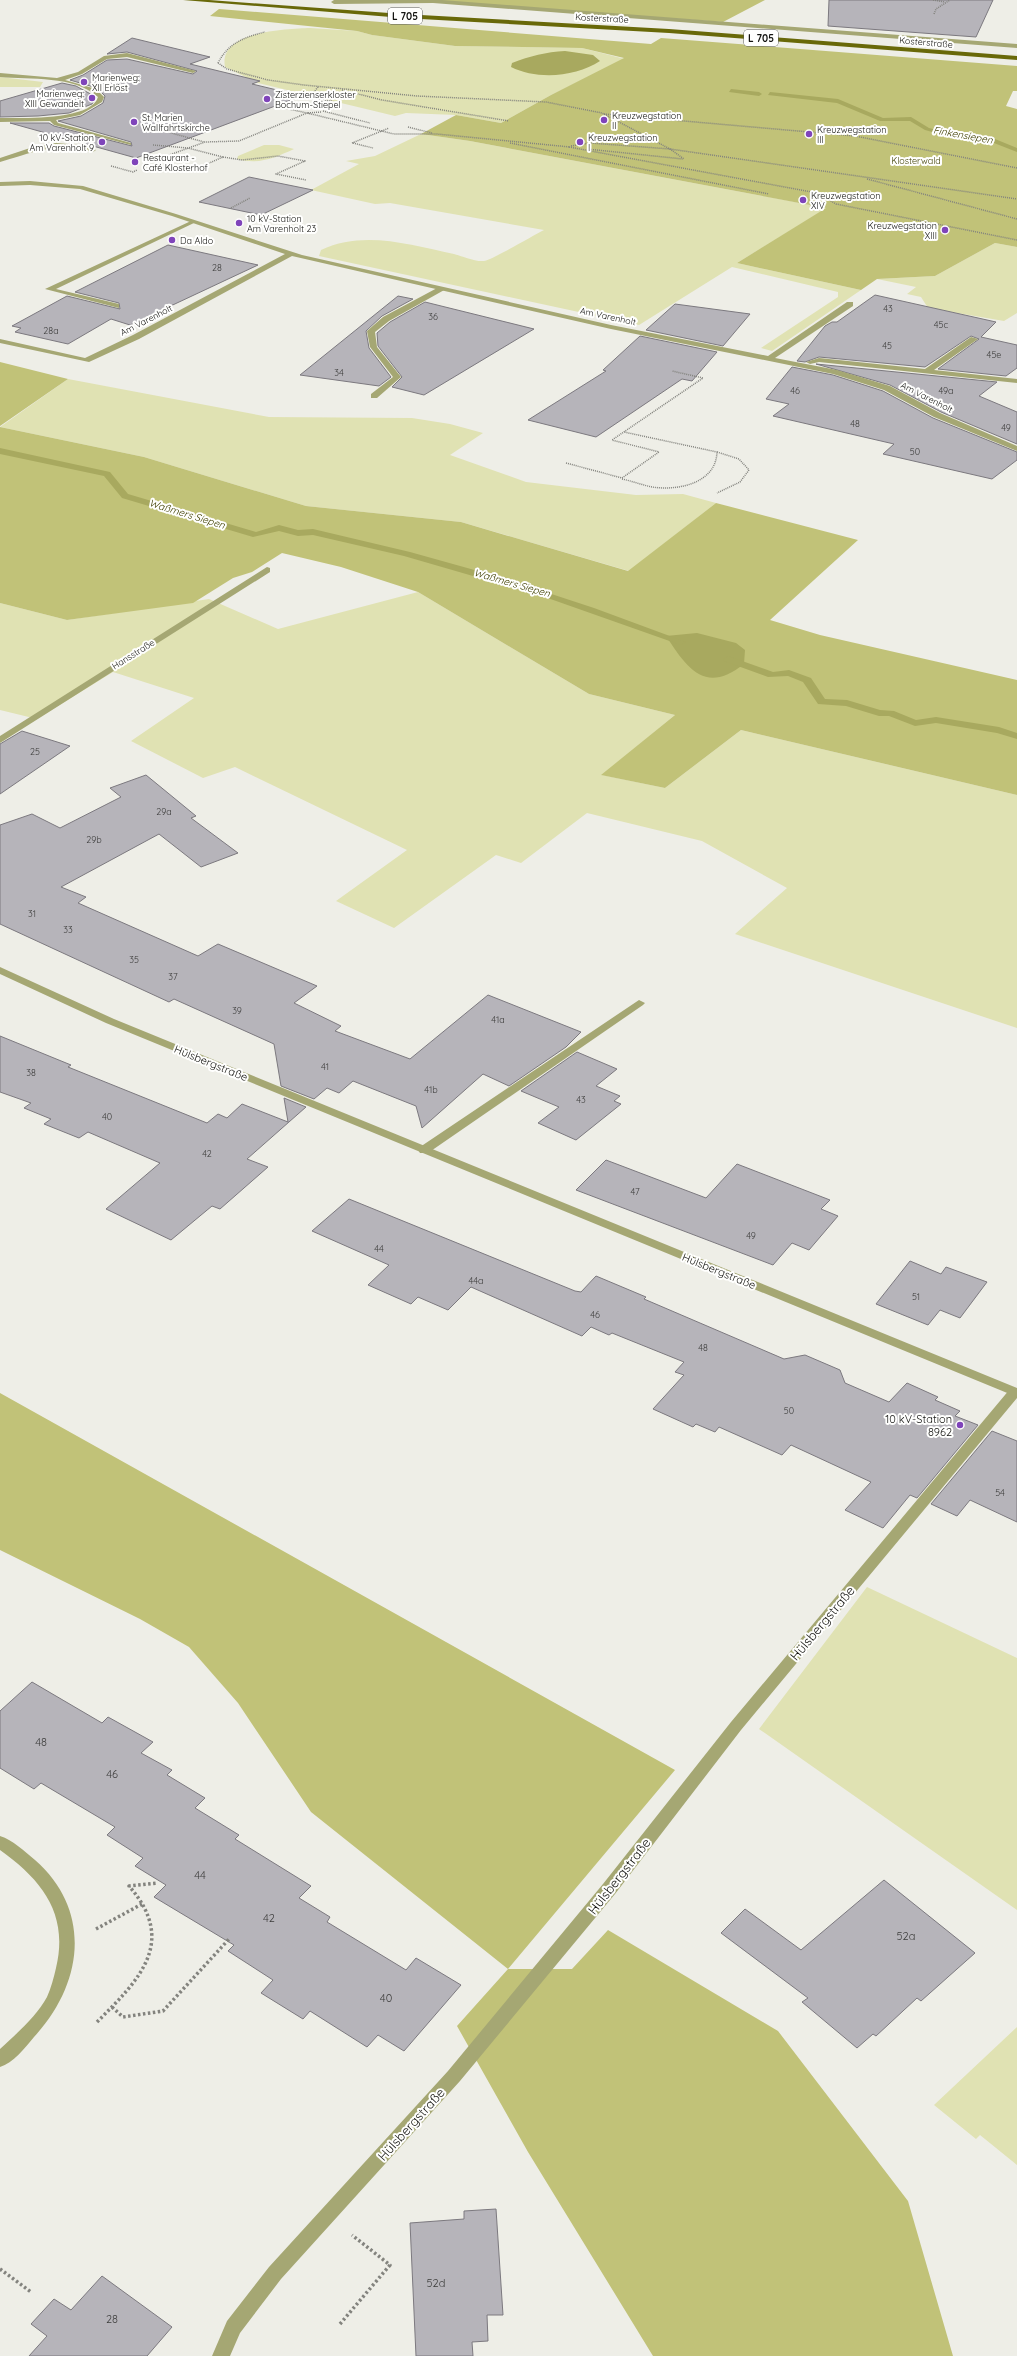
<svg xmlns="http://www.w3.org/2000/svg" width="1017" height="2356" font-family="Quicksand,sans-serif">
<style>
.green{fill:#e0e2b3}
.forest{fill:#c1c278}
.water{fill:#a8a95f}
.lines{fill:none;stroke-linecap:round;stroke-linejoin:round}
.stream{fill:#a8a95f;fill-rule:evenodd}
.building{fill:#b6b4ba;stroke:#7c797f}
.path-far1{stroke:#83837e;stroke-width:1.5;stroke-dasharray:1 1;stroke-linecap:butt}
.path{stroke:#83837e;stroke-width:3.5;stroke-dasharray:2.5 2.5;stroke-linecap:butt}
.service{fill:#a5a773;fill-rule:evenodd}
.minor{fill:#a5a773;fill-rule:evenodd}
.primary{fill:#696909;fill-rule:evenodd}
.poi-dot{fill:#7f44ba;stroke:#fffffe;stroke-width:1.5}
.labels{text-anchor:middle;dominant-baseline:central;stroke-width:4;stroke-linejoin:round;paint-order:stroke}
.far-street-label{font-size:9px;fill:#141411;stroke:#fffffe}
.far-poi-label{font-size:9px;fill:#141411;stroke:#fffffe;text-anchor:start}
.far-park-label{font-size:9px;fill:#424206;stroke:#fffffe}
.number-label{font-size:9px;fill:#3c3c3b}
.shield{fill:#fffffe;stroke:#5a5a58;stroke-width:1}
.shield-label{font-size:10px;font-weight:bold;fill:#141411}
.far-water-label{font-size:10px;font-style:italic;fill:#404003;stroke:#fffffe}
.street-label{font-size:11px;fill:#141411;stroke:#fffffe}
.poi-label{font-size:11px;fill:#141411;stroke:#fffffe;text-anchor:end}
.near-number-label{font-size:11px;fill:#3c3c3b}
.near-street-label{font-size:13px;fill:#141411;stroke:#fffffe}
</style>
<rect width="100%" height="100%" fill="#eeeee7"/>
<!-- green -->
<path class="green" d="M310,28L357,31L372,35L455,46L582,48L625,59L551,95L501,123L456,115L406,113L395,116L258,83L225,67C218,31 286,29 310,28Z
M0,77L43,82L40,87H0Z
M421,134L470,141L827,208L737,263L861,290L772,351L761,348L838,297V292L732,267L639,325L319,256L321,250C364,230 410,245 454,254C462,256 475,262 484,261C494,259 532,236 544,230L390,203L375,204L311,190L359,164L346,161L375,156Z
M264,145H279L294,149C274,158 259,165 237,159L238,156Z
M995,243L1017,247V313L1004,321L928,308L921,297L907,294L916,287L877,279L935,276Z
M68,379L269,417L412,418L450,424L483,433L450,455L526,482L636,495L683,494L716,503L629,571L461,522L306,506L144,457L0,427Z
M418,592L589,694L675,715L602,775L665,788L741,730L1017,795V1028L735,934L787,888L702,841L587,813L521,863L496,855L394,928L336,901L407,850L235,767L203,778L131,741L194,698L113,672L37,719L0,710V603L67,620L209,599L278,629Z
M867,1587L1017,1658V1910L759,1729Z
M1017,2027V2165L980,2135L976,2139L934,2105Z"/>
<!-- forest -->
<path class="forest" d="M412,0H765L723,22Z
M219,9L651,44L661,38L1017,66V91H1013L1006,106L1017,109V247L995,243L935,276L877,279L861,290L737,263L826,208L470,141L421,134L456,115L501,123L551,95L624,58L582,48L455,46L372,35L357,31L210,16Z
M0,362L68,379L0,426Z
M0,427L144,457L306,506L461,522L628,571L716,503L858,540L770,620L820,635L1017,680V795L741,730L665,788L601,775L675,715L589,694L418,592L341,567L282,553L252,572L233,578L193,603L67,620L0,603Z
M0,1393L675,1770L508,1969H572L608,1930L778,2031L908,2201L953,2356H653L528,2152L457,2026L508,1969L311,1812L238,1703L189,1647L140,1619L0,1550Z"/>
<!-- water -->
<path class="water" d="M565,51L593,55L600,61C576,77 537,80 511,67L512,63C530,56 546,52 565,51Z
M697,633L736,643L745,650L744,664C705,695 687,668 666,636Z"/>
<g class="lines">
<!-- stream -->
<path class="stream" d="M731,89L759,92L762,94L759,96L729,92Z
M770,92L838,99L883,118L911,117L929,128L958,135L995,139L1017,148V152L994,143L958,139L925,130L910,121H880L837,103L768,95Z
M0,448L110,472L128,494L256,532L279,525L298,530L313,529L410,552L503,578L594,608L686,642L681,645L678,644L542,596L404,556L313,535L298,536L279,531L253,537L122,498L104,476L0,454Z
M728,656L773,672L789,670L811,678L825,699L847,700L880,710L894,711L916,720L936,717L999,727L1017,733V739L997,733L936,723L915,726L889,716H879L846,706L818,704L803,682L788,676L768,677L724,661L723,659Z"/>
</g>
<!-- building -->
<path class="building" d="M829,0H993L976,37L828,26Z
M132,38L210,57L190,64L260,81L252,84L302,96L136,158L10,123H49L54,126L132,146L131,142L58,121L81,116L103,103L105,96L97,88L70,80L83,75L107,60L127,59L193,74L197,71L127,52L107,54Z
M62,83L76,86L96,97L92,104L69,113L38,116L0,117V101Z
M249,177L313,190L261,215L199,202Z
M168,245L258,265L130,325L111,319L68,344L15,332L21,328L12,326L67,296L120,309L119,303L75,292Z
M875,295L996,322L981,337L1017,345V368L1006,376L938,369L979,339L971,336L925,367L819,357L805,362L797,361L825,326L832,322H837Z
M398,296L413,299L382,316L366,331L369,348L391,377L379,386L300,375Z
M425,302L534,329L424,395L392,387L402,377L378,346L377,333L390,322Z
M675,304L750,314L723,346L646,330Z
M640,336L717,352L692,381L682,379L596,437L528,420L606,371L603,370Z
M816,364L997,382L979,396L1017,412V444L941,412L890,385Z
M792,367L833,375L883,391L933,418L1017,452V460L992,479L883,454L894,444L773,416L789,404L766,399Z
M22,731L70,746L0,794V744Z
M146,775L196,816L191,818L238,853L201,867L159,834L61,887L86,897L78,903L198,956L218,944L317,986L294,1003L341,1026L335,1031L410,1059L488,995L581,1032L566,1047L509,1086L483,1074L422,1128L416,1106L353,1081L339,1093L327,1088L314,1099L281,1086L274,1044L174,999L169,1002L0,924V825L32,814L60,828L121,797L110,788Z
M0,1036L71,1065L68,1067L207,1123L218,1114L227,1118L242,1104L288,1122L284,1098L306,1107L247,1159L268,1167L220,1209L212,1206L171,1240L106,1209L160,1163L88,1132L79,1138L44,1124L51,1119L24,1108L31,1103L0,1092Z
M577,1052L617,1069L596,1086L620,1096L614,1101L621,1104L576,1140L538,1123L559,1107L521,1091Z
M606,1160L706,1198L737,1164L830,1200L821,1209L838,1216L809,1250L792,1243L773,1265L576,1190Z
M349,1199L575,1291L581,1292L596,1276L646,1297L644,1299L784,1359L805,1355L840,1370L845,1383L889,1402L907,1383L938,1397L935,1400L960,1411L955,1416L978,1425L917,1498L910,1495L883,1528L845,1510L871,1482L791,1445L782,1455L719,1427L715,1432L696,1424L693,1427L653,1409L684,1375L675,1372L684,1362L612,1333L609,1335L591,1327L582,1336L471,1287L448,1310L418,1297L411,1304L368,1285L389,1265L312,1231Z
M910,1261L941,1274L946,1267L987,1282L960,1318L940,1310L928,1325L876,1304Z
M992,1431L1017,1441V1522L970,1500L957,1516L931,1504Z
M32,1682L102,1723L108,1717L153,1742L141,1753L172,1770L167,1775L205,1798L195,1808L239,1835L235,1839L311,1886L299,1898L330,1917L327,1922L406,1970L416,1958L461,1985L404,2051L378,2035L367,2047L310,2011L303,2019L261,1993L273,1980L228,1951L234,1945L154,1897L166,1885L135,1866L143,1858L107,1835L115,1827L41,1783L34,1789L0,1768V1711Z
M884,1880L975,1953L921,2001L917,1998L876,2036L873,2034L857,2048L802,2002L808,1998L721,1933L745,1909L801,1950Z
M496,2209L503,2315H487L488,2341L472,2342L473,2356H416L410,2223L464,2219V2211Z
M102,2276L172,2327L147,2356H29L47,2336L31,2324L54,2299L71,2310Z"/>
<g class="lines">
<!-- path-far1 -->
<path class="path-far1" d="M933,0L945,2
M934,14L936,9L950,0
M218,63L227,69L268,80L304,85L417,96L546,102L602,113L670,149L684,159
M218,63C228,43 245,37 265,32
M318,87L310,97L329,101L349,93
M342,90L382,100L509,121
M323,111L370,123
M321,112L307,113L394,134H437L570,147
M604,114L855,136L1017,168
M408,127L432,133
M164,131L204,142
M352,143L389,128
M353,143L373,148
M510,143L769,194
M153,145L188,148L223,157L198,168
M571,146L590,143L670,149L1017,199
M569,147L817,193L836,204L1017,240
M587,149L683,159
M223,157L242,160L278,156L305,161L276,174L306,180
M161,158L205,142L239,141L307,113L275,106
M111,166L133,172L137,170
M867,179L1017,219
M231,208L250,198
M717,452L739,459L749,470L740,482L717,493
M566,463L622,478L659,452L612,440L703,378L672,371
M622,479C632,481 642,485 652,487C679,491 716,483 717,452L624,432"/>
<!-- path -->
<path class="path" d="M96,1929L142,1904
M112,2007L123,2017L163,2011L230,1938
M97,2022C139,1980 178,1942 129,1886L157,1883
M0,2269L31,2292
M340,2324L390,2265L352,2235"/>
<!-- service -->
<path class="service" d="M127,53L196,71L193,73L127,57L107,59L82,74L65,80L96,89L104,97L102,102L80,115L56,120L58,123L131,143V145L54,125L50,121L0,122V118C20,118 91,121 98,97C74,75 30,80 0,77V73L57,78L78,72L104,56Z
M56,143L79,145L96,150L93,152C49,143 40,151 0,162V158L33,147Z
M191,221L196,222L56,289L119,304V308L45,289Z
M439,287L446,289L389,321L375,332L377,347L401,377L377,398H371V394L393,377L370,347L367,331L383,317Z
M267,567L270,568V572L0,743V736Z
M639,1000L645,1003L643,1005L428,1153H420L418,1150L420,1147Z
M1015,1388H1017V1398L741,1730L615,1894L460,2081L281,2279L240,2333L230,2356H212L227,2321L269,2267L448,2071L603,1884L731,1722L1010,1389Z"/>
<!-- minor -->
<path class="minor" d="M442,0L1017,44V48L433,3L334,4L331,2L334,0Z
M30,181L83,186L176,214L302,255L611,325L768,356L847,302H853V306L775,358L837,370L890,386L940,413L1017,446V451L934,417L884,390L833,374L611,329L292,256L139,339L89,362L0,343V339L85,358L133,335L285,254L172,216L80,189L30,185L0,186V182Z
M971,337L978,339L934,370L1017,379V383L819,362L810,364L806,362L819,358L925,369Z
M0,967L114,1019L1017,1388V1397L106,1023L0,974Z
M0,1836C13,1840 24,1851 35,1860C93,1911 83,1984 34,2037C25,2048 13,2063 0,2067V2049C16,2034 36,2017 47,1997C51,1988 54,1977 56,1968C69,1914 42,1880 0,1850Z"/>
<!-- primary -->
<path class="primary" d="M183,0H209L403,14L669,29L1017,56V60L669,33L403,18Z"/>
</g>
<!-- markers -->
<g class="poi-dot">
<circle cx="84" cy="82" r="4"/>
<circle cx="92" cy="98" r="4"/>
<circle cx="267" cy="99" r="4"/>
<circle cx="604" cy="120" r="4"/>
<circle cx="134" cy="122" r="4"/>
<circle cx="809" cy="134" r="4"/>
<circle cx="102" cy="142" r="4"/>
<circle cx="580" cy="142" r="4"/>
<circle cx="135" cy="162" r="4"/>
<circle cx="803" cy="200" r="4"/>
<circle cx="239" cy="223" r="4"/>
<circle cx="945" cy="230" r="4"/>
<circle cx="172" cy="240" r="4"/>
<circle cx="960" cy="1425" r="4"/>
</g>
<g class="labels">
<!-- far-street labels -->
<g class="far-street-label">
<text transform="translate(602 18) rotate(3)">Kosterstraße</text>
<text transform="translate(926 42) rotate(5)">Kosterstraße</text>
<text transform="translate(608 316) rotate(12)">Am Varenholt</text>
<text transform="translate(146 320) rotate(-27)">Am Varenholt</text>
<text transform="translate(927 397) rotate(27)">Am Varenholt</text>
<text transform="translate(133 654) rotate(-32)">Hansstraße</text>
</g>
<!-- far-poi labels -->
<g class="far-poi-label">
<text x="92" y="77">Marienweg:<tspan x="92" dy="10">XII Erlöst</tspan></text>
<text x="84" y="93" text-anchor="end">Marienweg:<tspan x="84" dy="10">XIII Gewandelt</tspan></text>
<text x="275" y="94">Zisterzienserkloster<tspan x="275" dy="10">Bochum-Stiepel</tspan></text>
<text x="612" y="115">Kreuzwegstation<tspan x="612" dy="10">II</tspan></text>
<text x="142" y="117">St. Marien<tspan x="142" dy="10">Wallfahrtskirche</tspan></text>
<text x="817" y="129">Kreuzwegstation<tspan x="817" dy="10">III</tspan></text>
<text x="94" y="137" text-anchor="end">10 kV-Station<tspan x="94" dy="10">Am Varenholt 9</tspan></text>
<text x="588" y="137">Kreuzwegstation<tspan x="588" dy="10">I</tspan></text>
<text x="143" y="157">Restaurant -<tspan x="143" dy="10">Café Klosterhof</tspan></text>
<text x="811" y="195">Kreuzwegstation<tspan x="811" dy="10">XIV</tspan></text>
<text x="247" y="218">10 kV-Station<tspan x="247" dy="10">Am Varenholt 23</tspan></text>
<text x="937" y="225" text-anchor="end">Kreuzwegstation<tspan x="937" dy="10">XIII</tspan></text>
<text x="180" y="240">Da Aldo</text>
</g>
<!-- far-park labels -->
<g class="far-park-label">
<text x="916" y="160">Klosterwald</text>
</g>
<!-- number labels -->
<g class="number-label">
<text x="217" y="267">28</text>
<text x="888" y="308">43</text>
<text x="433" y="316">36</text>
<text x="941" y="324">45c</text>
<text x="51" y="330">28a</text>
<text x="887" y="345">45</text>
<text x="994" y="354">45e</text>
<text x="339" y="372">34</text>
<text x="795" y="390">46</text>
<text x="946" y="390">49a</text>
<text x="855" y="423">48</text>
<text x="1006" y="427">49</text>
<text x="915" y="451">50</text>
<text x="35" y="751">25</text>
<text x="164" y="811">29a</text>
<text x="94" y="839">29b</text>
<text x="32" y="913">31</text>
<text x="68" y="929">33</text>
<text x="134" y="959">35</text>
<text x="173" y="976">37</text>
<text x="237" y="1010">39</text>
<text x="498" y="1019">41a</text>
<text x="325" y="1066">41</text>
<text x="31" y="1072">38</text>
<text x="431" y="1089">41b</text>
<text x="581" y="1099">43</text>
<text x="107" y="1116">40</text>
<text x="207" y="1153">42</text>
<text x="635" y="1191">47</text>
<text x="751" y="1235">49</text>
<text x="379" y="1248">44</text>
<text x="476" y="1280">44a</text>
<text x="916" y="1296">51</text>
<text x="595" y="1314">46</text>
<text x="703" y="1347">48</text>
<text x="789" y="1410">50</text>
<text x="1000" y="1492">54</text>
</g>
<!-- shield labels -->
<g class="shield">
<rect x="388" y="8" width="34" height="16" rx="3"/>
<rect x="744" y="30" width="34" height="16" rx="3"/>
</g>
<g class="shield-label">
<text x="405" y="16">L 705</text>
<text x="761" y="38">L 705</text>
</g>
<!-- far-water labels -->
<g class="far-water-label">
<text transform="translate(963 135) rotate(10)">Finkensiepen</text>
<text transform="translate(187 514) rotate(17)">Waßmers Siepen</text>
<text transform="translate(512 583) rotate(16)">Waßmers Siepen</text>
</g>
<!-- street labels -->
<g class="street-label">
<text transform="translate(211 1063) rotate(22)">Hülsbergstraße</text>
<text transform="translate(719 1271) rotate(22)">Hülsbergstraße</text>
</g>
<!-- poi labels -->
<g class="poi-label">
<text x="952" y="1419">10 kV-Station<tspan x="952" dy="13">8962</tspan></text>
</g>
<!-- near-number labels -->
<g class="near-number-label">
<text x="41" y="1742">48</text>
<text x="112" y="1774">46</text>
<text x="200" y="1875">44</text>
<text x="269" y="1918">42</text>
<text x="906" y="1936">52a</text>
<text x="386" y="1998">40</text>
<text x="436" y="2283">52d</text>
<text x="112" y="2319">28</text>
</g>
<!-- near-street labels -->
<g class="near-street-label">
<text transform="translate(822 1623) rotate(-50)">Hülsbergstraße</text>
<text transform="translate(619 1876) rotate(-52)">Hülsbergstraße</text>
<text transform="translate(411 2124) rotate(-48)">Hülsbergstraße</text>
</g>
</g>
</svg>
